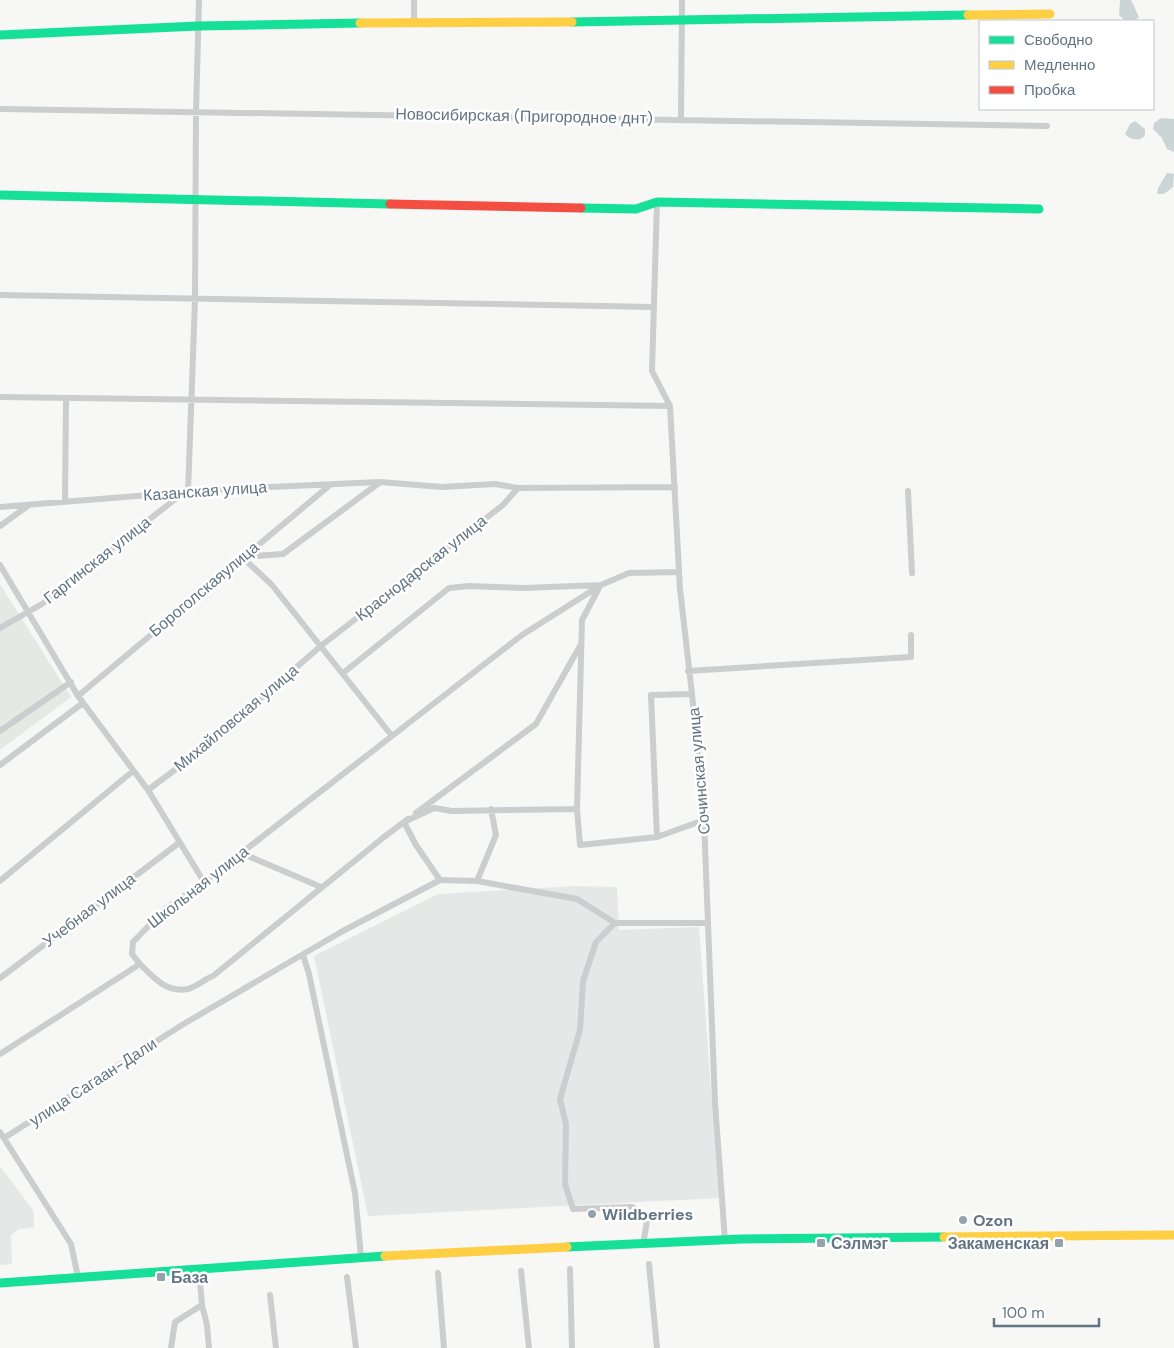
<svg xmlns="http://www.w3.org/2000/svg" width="1174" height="1348" font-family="'DM Sans',sans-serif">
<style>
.built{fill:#e6e7e7}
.green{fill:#e6e9e3}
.water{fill:#cbd5d6}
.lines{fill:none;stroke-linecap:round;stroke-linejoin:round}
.street{stroke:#cccdce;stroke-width:6}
.fast{stroke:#16e098;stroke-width:9}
.slow{stroke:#ffcf43;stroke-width:9}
.jam{stroke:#f24e42;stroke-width:9}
.poi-dot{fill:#96a2ab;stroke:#fff;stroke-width:2}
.labels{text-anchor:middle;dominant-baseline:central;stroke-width:5;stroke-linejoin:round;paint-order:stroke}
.street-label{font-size:16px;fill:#627582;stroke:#fff}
.poi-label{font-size:16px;font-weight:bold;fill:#627582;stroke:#fff;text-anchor:start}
</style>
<rect width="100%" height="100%" fill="#f7f7f6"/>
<!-- built -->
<path class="built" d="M576,886L617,887L619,930L699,927L719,1198L368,1216L314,956L438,894Z
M0,1166L33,1210L34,1217V1227L19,1229L11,1235L12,1264L0,1265Z"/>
<!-- green -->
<path class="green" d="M0,584L71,697L0,750Z"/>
<!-- water -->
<path class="water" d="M1120,0H1131L1139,17L1135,21H1125L1119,15Z
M1161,118L1174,119V152L1167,149L1162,138L1153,129L1154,123Z
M1135,121L1145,129V135C1141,142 1130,140 1125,134L1130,124Z
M1167,173L1174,174L1173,187L1164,194H1157L1158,188Z"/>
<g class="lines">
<!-- street -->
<path class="street" d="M414,0V22
M0,109L1047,126
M681,118L682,0
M657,202L652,371L670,406L680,589L692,694
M0,295L654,307
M0,397L670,406
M908,491L912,573
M65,501L66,398
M0,507L224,489L380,482L442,487L495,484L518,488L675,487
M0,526L29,505
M242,557L272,585L392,736L522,635L601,585
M242,557L283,554L379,483
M0,565L78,696L148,790L204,882
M600,586L582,620L577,809L580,845L657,837L704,820
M0,628L42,604L174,500L188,492L195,300L196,111L199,0
M688,671L911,657V635
M343,673L449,588L469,586L524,588L601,585L629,573L679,572
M78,696L330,485
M0,731L71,682
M0,765L83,703
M148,790L204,748L322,645L503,505L518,488
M416,813L536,724L580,646
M408,819L404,822L416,845L440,880
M657,837L651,695L692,694L704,820L715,1103L725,1240
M241,853L321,887
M0,881L133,771
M477,881L496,835L491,809
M303,955L309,974L355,1193L361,1257
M140,964C154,978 166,993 188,989C196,987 205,979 213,976L384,837L404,822L434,808L452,811L577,809
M0,978L179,843
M0,1054L140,964L132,954L133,942L165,909L204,882L392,736
M0,1132L71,1244L78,1277
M4,1138L182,1025L341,932L440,880L477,881L577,899L615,923
M643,1245L648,1215L632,1207L573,1209L565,1184L566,1124L560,1099L580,1030L583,981L596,942L615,923H708
M649,1264L657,1348
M570,1269L572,1348
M199,1270L202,1305L207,1325L209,1348
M521,1271L529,1348
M438,1273L444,1348
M347,1277L356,1348
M270,1295L276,1348
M171,1348L175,1322L202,1305"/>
<!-- fast -->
<path class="fast" d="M572,22L968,15
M0,35L198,26L360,23
M0,195L390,204
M581,208L636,209L657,202L1039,209
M567,1247L741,1239L944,1237
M0,1283L385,1256"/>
<!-- slow -->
<path class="slow" d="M968,15L1050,14
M360,23L572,22
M944,1237L1174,1235
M385,1256L567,1247"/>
<!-- jam -->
<path class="jam" d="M390,204L581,208"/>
</g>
<!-- markers -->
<g class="poi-dot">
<circle cx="592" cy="1214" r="5"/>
<circle cx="963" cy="1220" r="5"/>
<rect x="816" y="1238" width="10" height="10" rx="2.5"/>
<rect x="1054" y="1238" width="10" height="10" rx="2.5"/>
<rect x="156" y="1272" width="10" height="10" rx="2.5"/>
</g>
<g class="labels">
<!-- street labels -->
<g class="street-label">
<text transform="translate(524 116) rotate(1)">Новосибирская (Пригородное днт)</text>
<text transform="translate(205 491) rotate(-4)">Казанская улица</text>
<text transform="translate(97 560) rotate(-38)">Гаргинская улица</text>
<text transform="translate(421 568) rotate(-38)">Краснодарская улица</text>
<text transform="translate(204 589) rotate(-40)">Бороголскаяулица</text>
<text transform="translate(236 718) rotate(-40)">Михайловская улица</text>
<text transform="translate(699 771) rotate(-95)">Сочинская улица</text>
<text transform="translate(198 887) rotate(-38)">Школьная улица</text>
<text transform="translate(89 910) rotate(-37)">Учебная улица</text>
<text transform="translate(93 1082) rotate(-33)">улица Сагаан-Дали</text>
</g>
<!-- poi labels -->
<g class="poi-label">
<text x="602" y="1214">Wildberries</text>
<text x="973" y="1220">Ozon</text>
<text x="831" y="1243">Сэлмэг</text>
<text x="1049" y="1243" text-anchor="end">Закаменская</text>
<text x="171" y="1277">База</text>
</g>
</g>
<!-- legend -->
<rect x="979" y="20" width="175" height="90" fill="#ffffff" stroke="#c0c8cd"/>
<rect x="989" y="36" width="25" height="8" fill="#16e098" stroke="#c0c8cd"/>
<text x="1024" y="45" font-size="15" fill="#627582">Свободно</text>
<rect x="989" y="61" width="25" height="8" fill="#ffcf43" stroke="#c0c8cd"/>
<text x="1024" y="70" font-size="15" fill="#627582">Медленно</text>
<rect x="989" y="86" width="25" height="8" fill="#f24e42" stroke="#c0c8cd"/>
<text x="1024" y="95" font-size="15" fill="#627582">Пробка</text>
<!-- scale -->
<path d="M994 1318v8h105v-8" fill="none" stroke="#627582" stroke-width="2.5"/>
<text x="1002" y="1318" font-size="15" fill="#627582" stroke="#ffffff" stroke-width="4" paint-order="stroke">100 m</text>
</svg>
